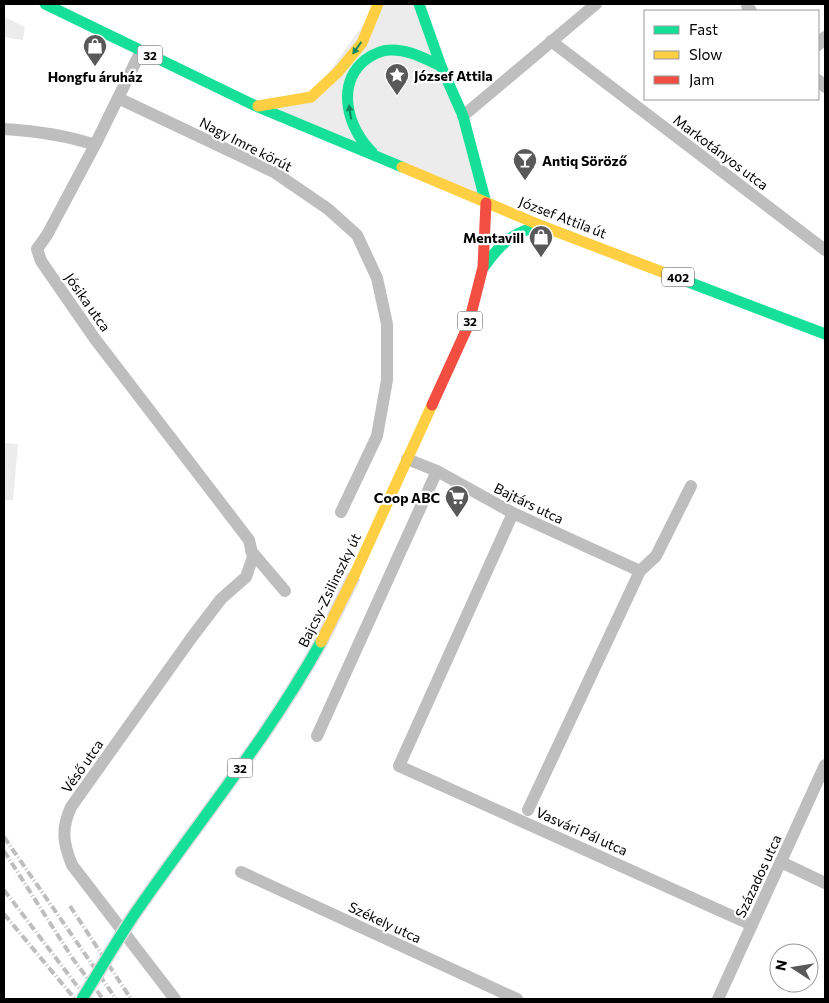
<svg xmlns="http://www.w3.org/2000/svg" width="829" height="1003" font-family="Commissioner,sans-serif">
<style>
.green{fill:#ececec}
.lines{fill:none;stroke-linecap:round;stroke-linejoin:round}
.street{stroke:#bebebe;stroke-width:12}
.fast{stroke:#16e098;stroke-width:11}
.slow{stroke:#ffcf43;stroke-width:11}
.jam{stroke:#f24e42;stroke-width:11}
.rail{stroke:#bebebe;stroke-width:4;stroke-dasharray:8 2.5 1 2.5;stroke-linecap:butt}
.fast-bridge-casing{stroke:#dbdbdb;stroke-width:14;stroke-linecap:butt}
.slow-bridge-casing{stroke:#dbdbdb;stroke-width:14;stroke-linecap:butt}
.fast-bridge{stroke:#16e098;stroke-width:11}
.slow-bridge{stroke:#ffcf43;stroke-width:11}
.oneway{fill:#0d865b}
.labels{text-anchor:middle;dominant-baseline:central;stroke-width:4.5;stroke-linejoin:round;paint-order:stroke}
.shield{fill:#fff;stroke:#4c4c4c;stroke-width:1}
.shield-label{font-size:12px;font-weight:bold;fill:#000}
.poi-label{font-size:14px;font-weight:bold;fill:#000;stroke:#fff;text-anchor:start}
.street-label{font-size:14px;fill:#000;stroke:#fff}
</style>
<rect width="100%" height="100%" fill="#fff"/>
<!-- green -->
<path class="green" d="M378,4H419L486,203L256,106L311,97Z
M4,17L25,27L23,40L4,37Z
M4,443L18,444L13,500H4Z"/>
<g class="lines">
<!-- street -->
<path class="street" d="M747,6L751,11
M551,41L825,250
M818,45L825,37
M141,51L95,145L47,235L37,249L41,261L95,339L249,540L253,557L246,577L221,599L192,637L71,807C61,829 63,843 72,865L175,999
M818,80L825,87
M120,99L274,172L328,209L357,235L377,278L387,324V380L377,436L341,512
M463,116L596,4
M4,129C35,131 66,135 95,145
M407,459L437,471L513,513L640,571
M513,513L399,766L752,925
M251,551L285,591
M317,736L437,471
M528,810L640,571L656,556L691,486
M781,862L825,883
M241,872L517,999
M718,999L825,765"/>
<!-- fast -->
<path class="fast" d="M45,4L256,106L402,167
M419,4L441,66L463,116L486,203
M372,152C348,129 335,85 365,60C372,55 381,50 390,50C408,49 425,59 441,66
M484,267C499,245 515,230 542,226
M670,275L825,334"/>
<!-- slow -->
<path class="slow" d="M258,106L311,97L338,72L362,43L378,4
M402,167L542,226L670,275
M354,576L432,405"/>
<!-- jam -->
<path class="jam" d="M432,405L468,326L483,267L486,203"/>
<!-- rail -->
<path class="rail" d="M4,837L116,999
M4,851L73,959L103,999
M4,890L87,999
M70,906L131,999
M4,914L75,999"/>
<!-- fast-bridge casing -->
<g class="fast-bridge-casing">
<path id="fast-bridge" d="M82,999C100,970 117,940 136,912C198,822 268,738 321,642"/>
</g>
<!-- slow-bridge casing -->
<g class="slow-bridge-casing">
<path id="slow-bridge" d="M321,642L354,576"/>
</g>
<!-- fast-bridge -->
<use href="#fast-bridge" class="fast-bridge"/>
<!-- slow-bridge -->
<use href="#slow-bridge" class="slow-bridge"/>
</g>
<!-- one-way arrows -->
<defs><path id="oneway-solid" d="M-6-.8H1V-3.2L6.5 0L1 3.2V.8H-6Z" transform="scale(1.25)"/></defs>
<g class="oneway">
<use href="#oneway-solid" transform="translate(357 48) rotate(126)"/>
<use href="#oneway-solid" transform="translate(350 112) rotate(-99)"/>
</g>
<!-- icons -->
<defs>
<g id="shop-pin" transform="scale(1.25)"><path d="M0 17L-7.5 6A9.5 9.5 0 1 1 7.5 6Z" fill="#595959" stroke="#fff"/><path d="M-5-2.5h2.3a2.7 3.5 0 0 1 5.4 0H5L5.5 6h-11ZM-1.5-2.5h3a1.5 2.3 0 0 0-3 0Z" fill="#fff"/></g>
<g id="sight-pin" transform="scale(1.25)"><path d="M0 17L-7.5 6A9.5 9.5 0 1 1 7.5 6Z" fill="#595959" stroke="#fff"/><path d="M0-6L1.8-2.2L6-1.7L2.9 1.2L3.7 5.4L0 3.3L-3.7 5.4L-2.9 1.2L-6-1.7L-1.8-2.2Z" fill="#fff"/></g>
<g id="bar-pin" transform="scale(1.25)"><path d="M0 17L-7.5 6A9.5 9.5 0 1 1 7.5 6Z" fill="#595959" stroke="#fff"/><path d="M-6-5H6L.8 .8V4.5H3.5V6h-7V4.5H-.8V.8Z" fill="#fff"/></g>
<g id="supermarket-pin" transform="scale(1.25)"><path d="M0 17L-7.5 6A9.5 9.5 0 1 1 7.5 6Z" fill="#595959" stroke="#fff"/><path d="M-6-5.5h2.5l.6 2H6L4.5 2H-2.5L-4.4-4H-6ZM-1.5 3.2a1.3 1.3 0 1 0 .1 0ZM3 3.2a1.3 1.3 0 1 0 .1 0Z" fill="#fff"/></g>
</defs>
<g fill-rule="evenodd">
<use href="#shop-pin" x="95" y="46"/>
<use href="#sight-pin" x="397" y="75"/>
<use href="#bar-pin" x="525" y="160"/>
<use href="#shop-pin" x="541" y="237"/>
<use href="#supermarket-pin" x="457" y="497"/>
</g>
<g class="labels">
<!-- shield labels -->
<g class="shield">
<rect x="137.5" y="45.5" width="25" height="19" rx="4"/>
<rect x="662" y="267.5" width="32" height="19" rx="4"/>
<rect x="457.5" y="311.5" width="25" height="19" rx="4"/>
<rect x="227.5" y="758.5" width="25" height="19" rx="4"/>
</g>
<g class="shield-label">
<text x="150" y="55">32</text>
<text x="678" y="277">402</text>
<text x="470" y="321">32</text>
<text x="240" y="768">32</text>
</g>
<!-- poi labels -->
<g class="poi-label">
<text x="414" y="75">József Attila</text>
<text x="95" y="76" text-anchor="middle">Hongfu áruház</text>
<text x="542" y="160">Antiq Söröző</text>
<text x="524" y="237" text-anchor="end">Mentavill</text>
<text x="440" y="497" text-anchor="end">Coop ABC</text>
</g>
<!-- street labels -->
<g class="street-label">
<text transform="translate(246 144) rotate(27)">Nagy Imre körút</text>
<text transform="translate(721 152) rotate(37)">Markotányos utca</text>
<text transform="translate(563 217) rotate(21)">József Attila út</text>
<text transform="translate(88 302) rotate(55)">Jósika utca</text>
<text transform="translate(529 503) rotate(26)">Bajtárs utca</text>
<text transform="translate(329 590) rotate(-64)">Bajcsy-Zsilinszky út</text>
<text transform="translate(82 766) rotate(-55)">Véső utca</text>
<text transform="translate(582 831) rotate(24)">Vasvári Pál utca</text>
<text transform="translate(758 876) rotate(-65)">Százados utca</text>
<text transform="translate(385 922) rotate(25)">Székely utca</text>
</g>
</g>
<!-- border -->
<rect width="829" height="1003" fill="none" stroke="#000000" stroke-width="10"/>
<!-- legend -->
<rect x="644" y="10" width="175" height="90" fill="#ffffff" stroke="#999999"/>
<rect x="654" y="26" width="25" height="8" fill="#16e098" stroke="#999999"/>
<text x="689" y="35" font-size="15" fill="#000000">Fast</text>
<rect x="654" y="51" width="25" height="8" fill="#ffcf43" stroke="#999999"/>
<text x="689" y="60" font-size="15" fill="#000000">Slow</text>
<rect x="654" y="76" width="25" height="8" fill="#f24e42" stroke="#999999"/>
<text x="689" y="85" font-size="15" fill="#000000">Jam</text>
<!-- north arrow -->
<g transform="translate(794 968) rotate(282)"><circle r="24" fill="#ffffff" stroke="#999999"/>
<path d="M0-4L9 19L0 12L-9 19Z" fill="#595959"/>
<text y="-8" font-size="14" font-weight="bold" text-anchor="middle" fill="#000000">N</text>
</g>
</svg>
